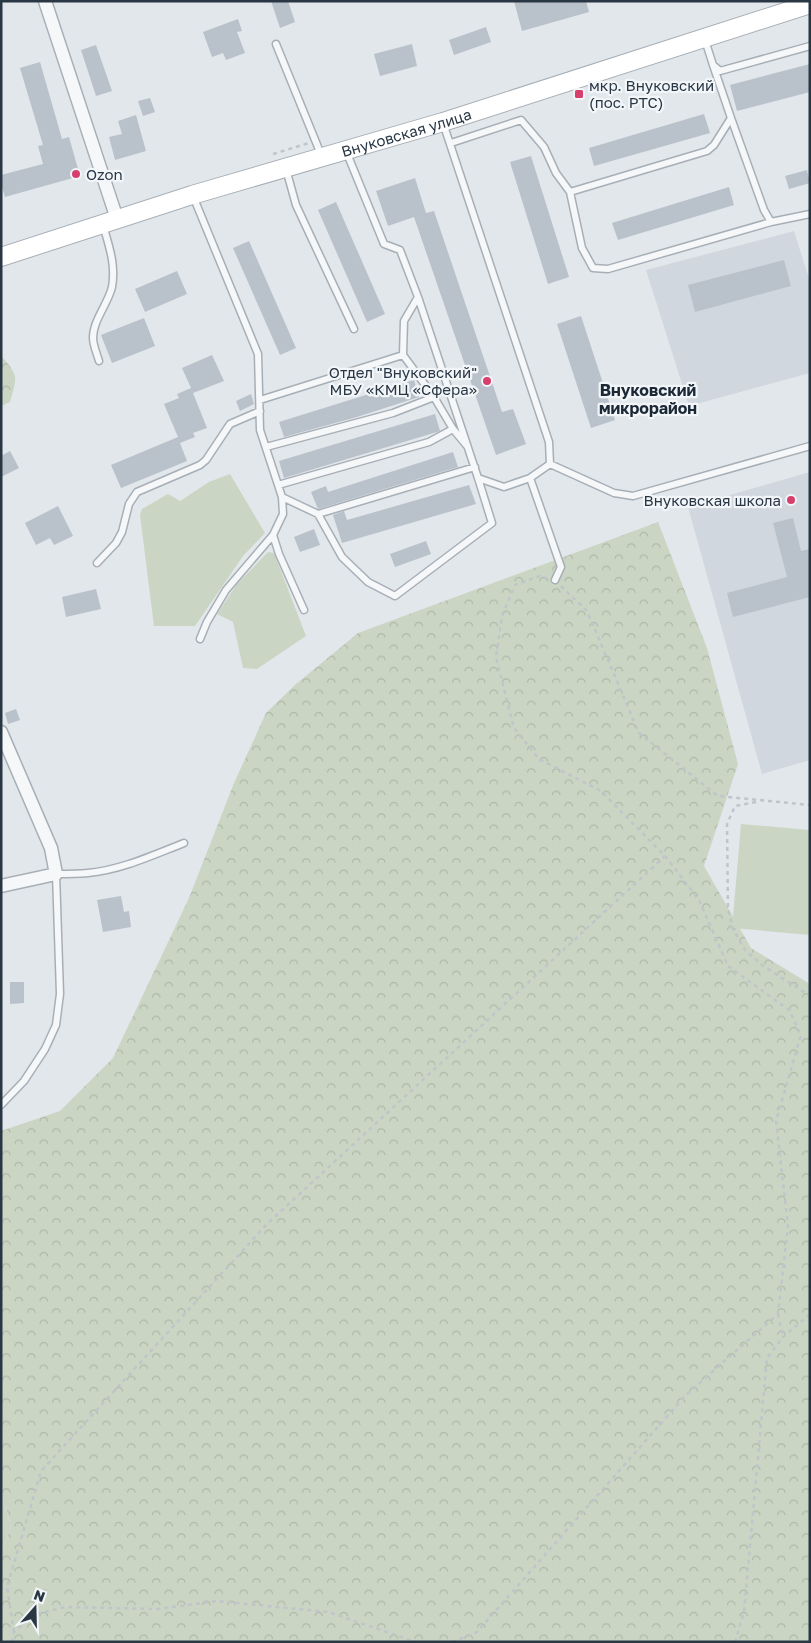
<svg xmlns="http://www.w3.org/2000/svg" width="811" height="1643" font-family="'Golos Text',sans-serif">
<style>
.built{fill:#d0d7de}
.forest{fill:url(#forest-crowns)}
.garden{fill:#cad6c3}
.building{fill:#b9c1ca}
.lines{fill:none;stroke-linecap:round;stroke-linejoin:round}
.lane-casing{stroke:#a7afb6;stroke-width:9}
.street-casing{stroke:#a7afb6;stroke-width:15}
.secondary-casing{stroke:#a7afb6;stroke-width:20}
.path{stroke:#c0c5ca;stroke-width:2.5;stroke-dasharray:4 4;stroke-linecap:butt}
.lane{stroke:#f5f7f9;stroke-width:6}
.street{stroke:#f5f7f9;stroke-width:12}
.secondary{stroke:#fff;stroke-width:18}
.poi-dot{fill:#d7406d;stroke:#f2f6f8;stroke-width:2}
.labels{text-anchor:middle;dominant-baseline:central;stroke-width:4.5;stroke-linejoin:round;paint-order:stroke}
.poi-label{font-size:15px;fill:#293745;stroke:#f2f6f8;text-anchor:start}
.street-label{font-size:15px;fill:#293745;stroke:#f2f6f8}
.neighbourhood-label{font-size:16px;font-weight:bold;fill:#1b2836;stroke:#f2f6f8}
</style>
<defs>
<pattern id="forest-crowns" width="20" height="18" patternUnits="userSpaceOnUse" patternTransform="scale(1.25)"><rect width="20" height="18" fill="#cad6c3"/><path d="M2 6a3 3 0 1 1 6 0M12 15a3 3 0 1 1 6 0" fill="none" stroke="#aeb8a9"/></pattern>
</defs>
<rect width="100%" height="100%" fill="#e2e7eb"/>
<!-- built -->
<path class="built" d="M794,231L810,282V373L689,406L646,270Z
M810,472V760L762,774L688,507Z"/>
<!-- forest -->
<path class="forest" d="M1,356C19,375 17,378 10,402L1,406Z
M658,522L707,648L738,764L704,866L751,948L810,984V1642H1V1556L11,1526L1,1492V1131L60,1111L113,1058L189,898L234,783L266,713L296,684L358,633Z"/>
<!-- garden -->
<path class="garden" d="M230,474L265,533L243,556L195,626H154L140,515L142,509L168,494L180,501L209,482Z
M268,552L274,553L306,636L257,669L243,668L233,622L217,614L237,584Z
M741,824L810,830V935L732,928Z
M1,1492L11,1526L1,1556Z"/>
<!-- building -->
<path class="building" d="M271,1H288L295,22L280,28Z
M514,1H586L589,12L522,31Z
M238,19L242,31L237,32L245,53L226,60L223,53L212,57L203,32Z
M486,27L491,42L454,55L449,40Z
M412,44L417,66L380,76L374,54Z
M96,45L112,91L96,96L81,50Z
M40,62L62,139L69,137L80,176L5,197L1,184V175L43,164L38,146L43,145L20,68Z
M810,64V92L737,111L730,85Z
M150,98L155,112L143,116L138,101Z
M704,114L710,133L594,166L589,148Z
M136,115L146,151L115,160L109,137L122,134L118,121Z
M531,156L569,277L548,284L510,162Z
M807,170L810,183L789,189L785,176Z
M415,178L426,213L434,211L502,412L513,409L526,444L496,455L414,217L388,226L376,191Z
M729,187L734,205L618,240L612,223Z
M336,202L385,314L367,322L318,210Z
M249,241L296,348L280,355L233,248Z
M784,260L791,286L695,312L688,285Z
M177,271L187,294L145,312L135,289Z
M581,316L615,420L591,428L557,324Z
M144,318L155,346L112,363L101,335Z
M212,355L224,381L193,393L207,428L193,433L195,437L180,443L187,461L121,488L111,465L178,437L164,404L179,398L177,394L191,388L182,368Z
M414,380L419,397L357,417L284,437L279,422Z
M251,394L254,404L240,411L236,401Z
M435,414L440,431L437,432L284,478L279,461Z
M10,451L19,468L1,477V456Z
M453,452L458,467L318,509L311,492L326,486L328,492Z
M469,485L476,504L342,543L333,515L344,511L347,520Z
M58,506L73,536L54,545L50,538L36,545L25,523Z
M793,518L801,551L810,549V597L733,617L727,593L787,577L773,523Z
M314,529L320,545L300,552L294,537Z
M426,541L431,554L395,567L390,554Z
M96,589L101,609L66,617L62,597Z
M16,709L20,720L8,724L5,713Z
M121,896L124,912L129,911L131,927L103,932L97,900Z
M10,982H24V1003L10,1004Z"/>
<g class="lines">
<!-- lane casing -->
<g class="lane-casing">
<path id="lane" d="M705,40L713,65L720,71L810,46
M276,44L322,157
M713,65L731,118L714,145L707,151L570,192L582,248L593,268L608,269L771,222L810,214
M731,118L764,210L771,222
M443,123L549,442L550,464L530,478L561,567L555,580
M451,143L521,120L544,147L556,173L570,192
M346,151L384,244L400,250L418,297L478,478L504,487L530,478
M286,169L296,205L354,329
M193,196L258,354L260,430L282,497L318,514L342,557L368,582L395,596L492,523L478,478
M403,355L404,321L418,297
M99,361C97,354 93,345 93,338C93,320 108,304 112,287C116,265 109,246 103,225
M260,400L403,355L434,397L453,429L467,446
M266,447L393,413L434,397
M550,464L614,493L633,496L810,446
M278,485L429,442L453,429
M318,514L475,467
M273,535L279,554L304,610
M97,563L116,543L122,532L129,504L137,492L200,465L206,460L230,424L260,411
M200,639L207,622L226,590L273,535L283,514L282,497
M1,1105L24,1081L45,1049L56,1025L60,994L56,874C67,874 77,874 88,873C121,870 153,855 184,843"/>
</g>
<!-- street casing -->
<g class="street-casing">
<path id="street" d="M45,1L117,219
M1,732L51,848L56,874L1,886"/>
</g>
<!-- secondary casing -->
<g class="secondary-casing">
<g id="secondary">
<path id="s1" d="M1,257L192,195L443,122L810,4"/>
</g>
</g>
<!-- path -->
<path class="path" d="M273,154L309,143
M561,586L587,611L639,733L718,796L810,805
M756,802L735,806L727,824L728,909L733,929L745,950L762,965L810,996
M778,1314L783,1337
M14,1632L7,1587L41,1471L266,1225L665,856
M12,1642L14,1632L33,1615L65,1607L158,1609L217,1601L328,1612L416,1642
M452,1642L477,1632L686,1395L778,1314L788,1226L776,1121L801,1035L789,1010L728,966L699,900L665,856L601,791L539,759L514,728L496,657L502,616L515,585L540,576L548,579
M735,1642L744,1612L767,1358L783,1337L810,1314"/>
<!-- lane -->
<use href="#lane" class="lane"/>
<!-- street -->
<use href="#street" class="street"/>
<!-- secondary -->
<use href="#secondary" class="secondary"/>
</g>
<!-- markers -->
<g class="poi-dot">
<rect x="574" y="89" width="10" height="10" rx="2.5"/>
<circle cx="76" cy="174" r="5"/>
<circle cx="487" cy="381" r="5"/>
<circle cx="791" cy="500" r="5"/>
</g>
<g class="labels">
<!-- poi labels -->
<g class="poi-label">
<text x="589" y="85">мкр. Внуковский<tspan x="589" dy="17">(пос. РТС)</tspan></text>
<text x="86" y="174">Ozon</text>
<text x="477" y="372" text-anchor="end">Отдел "Внуковский"<tspan x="477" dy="17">МБУ «КМЦ «Сфера»</tspan></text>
<text x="781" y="500" text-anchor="end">Внуковская школа</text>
</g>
<!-- street labels -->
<g class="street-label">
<text stroke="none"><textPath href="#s1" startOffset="424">Внуковская улица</textPath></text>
</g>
<!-- neighbourhood labels -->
<g class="neighbourhood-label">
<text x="648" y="390">Внуковский<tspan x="648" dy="18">микрорайон</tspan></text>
</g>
</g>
<!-- border -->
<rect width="811" height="1643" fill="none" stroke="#293745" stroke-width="5"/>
<!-- north arrow -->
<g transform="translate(35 1608) rotate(20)" stroke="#f2f6f8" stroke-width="4" paint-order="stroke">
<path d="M0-4L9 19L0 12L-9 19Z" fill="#293745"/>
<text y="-8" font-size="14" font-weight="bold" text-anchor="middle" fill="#293745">N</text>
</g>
</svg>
